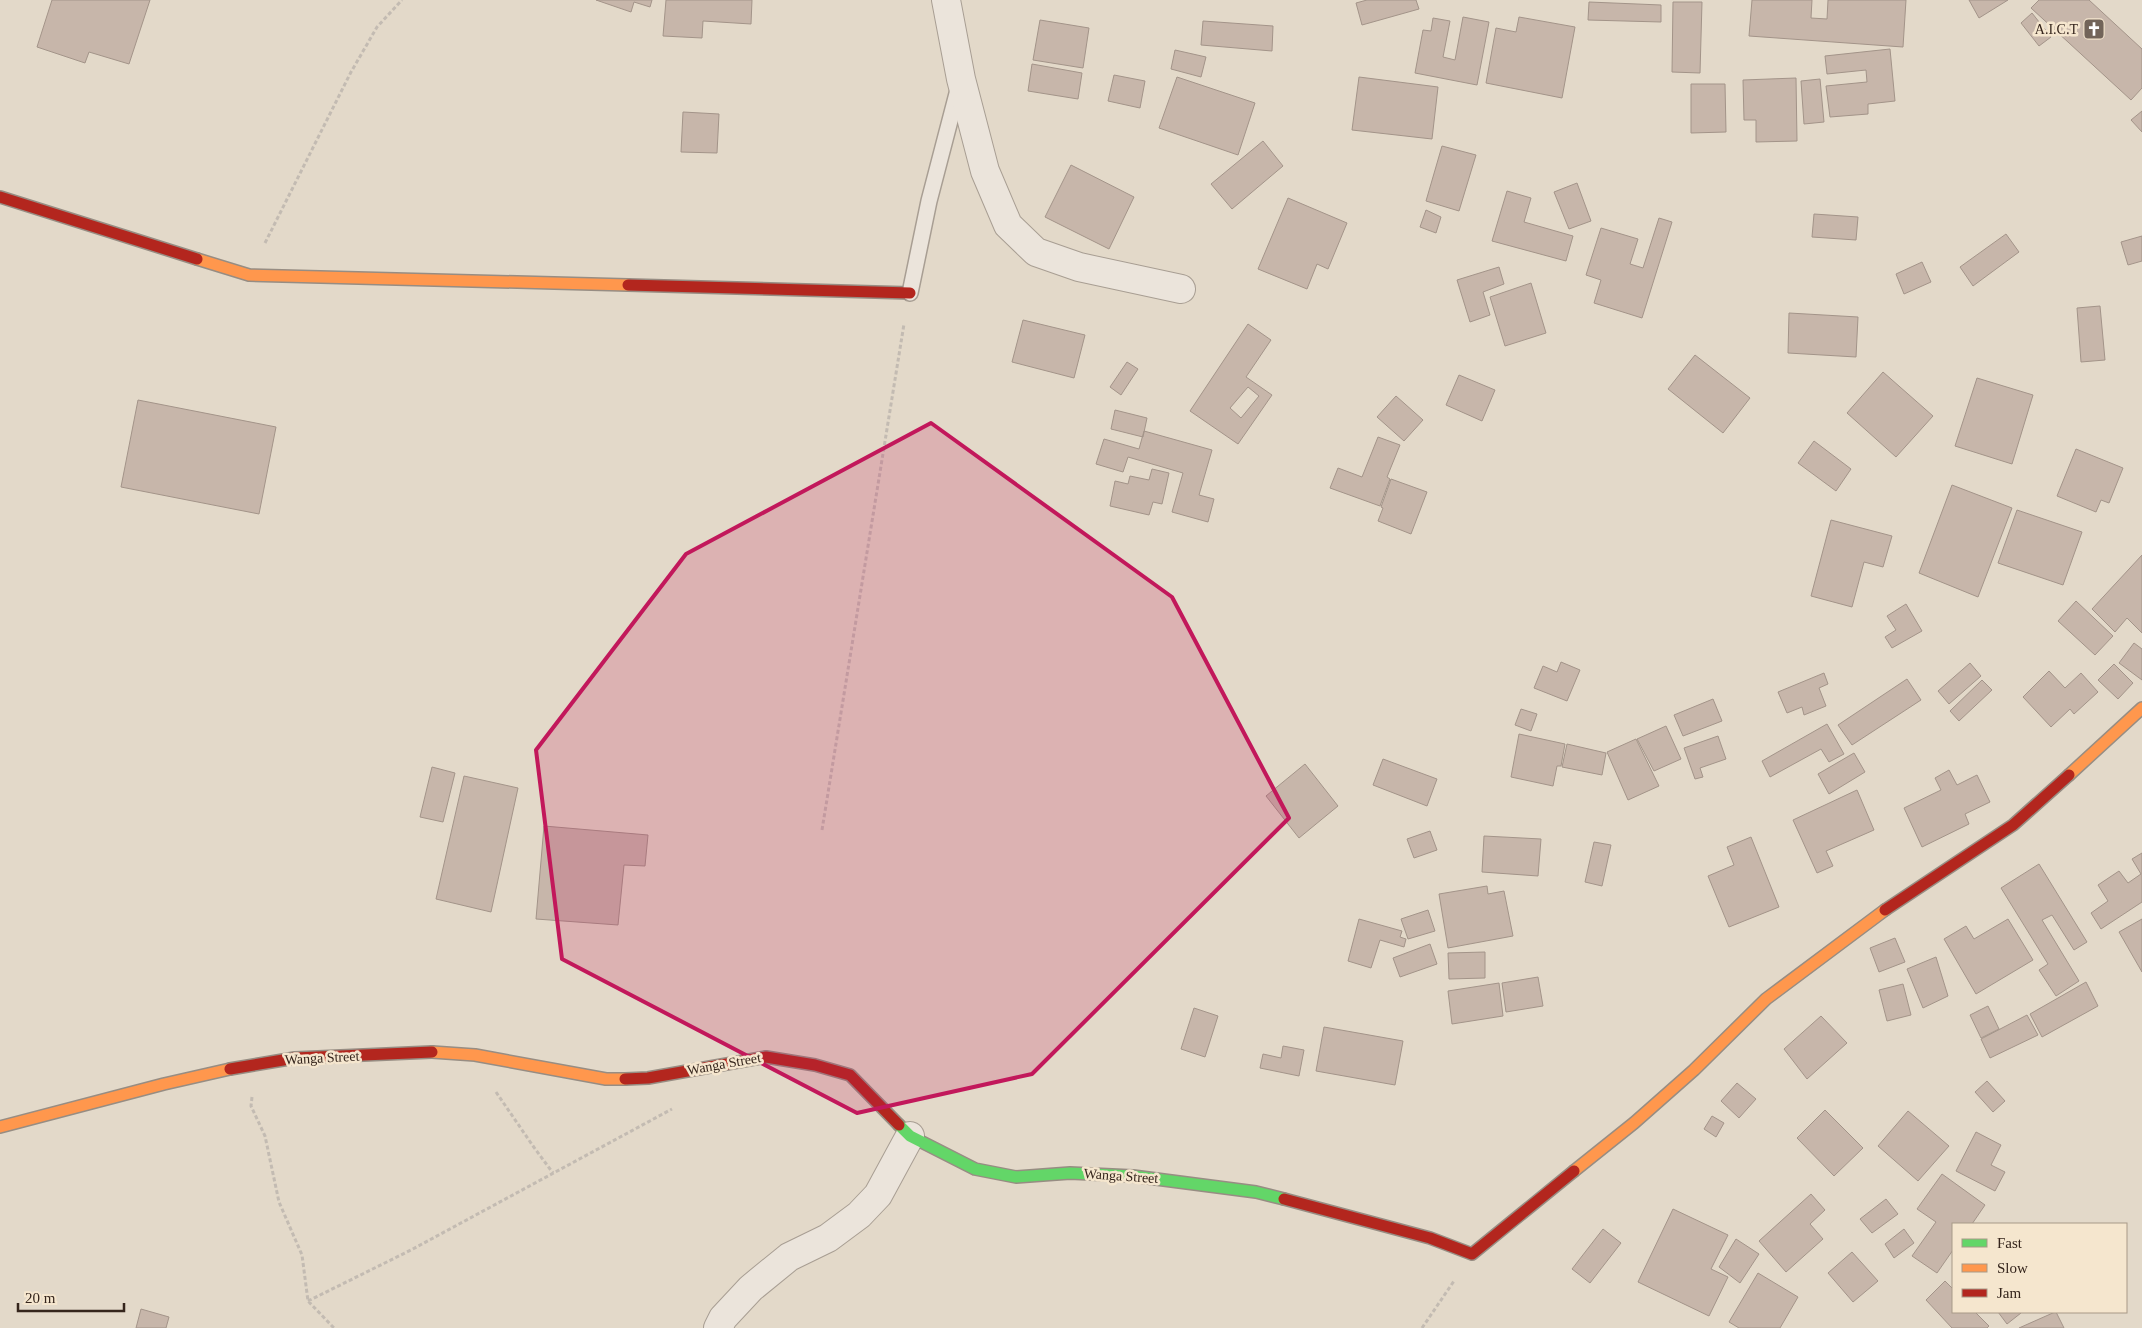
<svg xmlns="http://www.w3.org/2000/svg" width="2142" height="1328" font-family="Georgia,serif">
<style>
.building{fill:#c7b6aa;stroke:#a39489;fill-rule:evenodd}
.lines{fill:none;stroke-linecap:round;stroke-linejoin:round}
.lane-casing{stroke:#a89e93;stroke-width:18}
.street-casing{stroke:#a89e93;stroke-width:30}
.fast-casing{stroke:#978d83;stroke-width:14}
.slow-casing{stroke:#978d83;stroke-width:14}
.jam-casing{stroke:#978d83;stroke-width:14}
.path{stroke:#c3bbb2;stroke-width:3;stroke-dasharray:4 2.5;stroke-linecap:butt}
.lane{stroke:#ebe4db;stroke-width:15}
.street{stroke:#ebe4db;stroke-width:28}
.fast{stroke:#63d668;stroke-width:11}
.slow{stroke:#ff974d;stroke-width:11}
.jam{stroke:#b3261e;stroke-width:11}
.marked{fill:#c2185b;fill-opacity:0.2;stroke:#c2185b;stroke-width:4;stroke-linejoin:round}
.labels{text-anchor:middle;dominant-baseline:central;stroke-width:5;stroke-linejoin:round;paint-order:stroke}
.poi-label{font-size:14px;fill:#35251c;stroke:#f5e6ce;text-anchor:end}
.street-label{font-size:14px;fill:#35251c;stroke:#f5e6ce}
</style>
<rect width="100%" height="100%" fill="#e3d9c9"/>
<!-- building -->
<path class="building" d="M52,0H150L129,64L89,52L85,63L37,47Z
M596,0H652L650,7L634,2L631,12Z
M666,0H752L751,24L703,21L702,38L663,36Z
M1367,0H1416L1419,9L1362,25L1356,3Z
M1752,0H1812L1811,18L1827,19L1828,0H1906L1903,47L1749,36Z
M1969,0H2008L1979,18Z
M2039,0H2089L2142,49V88L2131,100L2031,8Z
M1589,2L1661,5V22L1588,20Z
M1673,2H1702L1700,73L1672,72Z
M2032,13L2051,37L2039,46L2021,23Z
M1463,17L1489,22L1477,85L1415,73L1423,30L1431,31L1433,18L1450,21L1443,57L1455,60Z
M1519,17L1575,27L1562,98L1486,83L1496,28L1516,32Z
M1040,20L1089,28L1083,68L1033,60Z
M1203,21L1273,26L1272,51L1201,45Z
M1890,49L1895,101L1868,104V114L1830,117L1826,86L1867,82L1866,70L1827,74L1825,56Z
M1175,50L1206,57L1201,77L1171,69Z
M1032,64L1082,73L1078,99L1028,91Z
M1114,75L1145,81L1140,108L1108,101Z
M1177,77L1255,103L1238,155L1159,128Z
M1359,77L1438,87L1432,139L1352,130Z
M1796,78L1797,141L1756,142V120H1744L1743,80Z
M1820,79L1824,122L1804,124L1801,81Z
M1691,84H1725L1726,132L1691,133Z
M2142,111V132L2131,120Z
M683,112L719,114L717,153L681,152Z
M1263,141L1283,166L1232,209L1211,184Z
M1442,146L1476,155L1459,211L1426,201Z
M1071,165L1134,197L1109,249L1045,217Z
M1577,183L1591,221L1569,229L1554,192Z
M1507,191L1531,198L1524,222L1573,236L1566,261L1492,241Z
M1288,198L1347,223L1328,269L1317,264L1307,289L1258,269Z
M1426,210L1441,217L1436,233L1420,227Z
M1814,214L1858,217L1856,240L1812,237Z
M1659,218L1672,222L1642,318L1594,303L1601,280L1586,275L1601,228L1638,239L1630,264L1643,268Z
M2006,234L2019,252L1973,286L1960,267Z
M2142,236V261L2128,265L2121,242Z
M1922,262L1931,282L1904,294L1896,274Z
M1499,267L1504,284L1483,292L1490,315L1470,322L1457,280Z
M1531,283L1546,333L1505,346L1490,297Z
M2100,306L2105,360L2081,362L2077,308Z
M1789,313L1858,317L1856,357L1788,353Z
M1023,320L1085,335L1074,378L1012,362Z
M1248,324L1271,340L1246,377L1272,395L1238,444L1190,411ZM1248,387L1259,396L1241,418L1230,408Z
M1695,355L1750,398L1723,433L1668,389Z
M1127,362L1138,369L1121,395L1110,387Z
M1883,372L1933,416L1896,457L1847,413Z
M1459,375L1495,390L1482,421L1446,405Z
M1977,378L2033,395L2012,464L1955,446Z
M1396,396L1423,420L1404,441L1377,417Z
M138,400L276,427L259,514L121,487Z
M1115,410L1147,418L1143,437L1111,429Z
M1144,431L1212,450L1199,495L1214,499L1208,522L1172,512L1183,473L1128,457L1123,472L1096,464L1104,439L1139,449Z
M1378,437L1400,445L1387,477L1390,479L1380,506L1330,488L1338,468L1362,477Z
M1814,441L1851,469L1836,491L1798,463Z
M2076,449L2123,468L2109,503L2101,500L2096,512L2057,496Z
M1152,469L1169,473L1162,504L1153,502L1149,515L1110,506L1115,481L1128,484L1130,476L1149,480Z
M1391,479L1427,492L1411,534L1378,521L1383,508L1381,507Z
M1952,485L2012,508L1978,597L1919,573Z
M2017,510L2082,532L2063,585L1998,563Z
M1831,520L1892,536L1883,567L1864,562L1852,607L1811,596Z
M2142,555V633L2127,618L2115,632L2092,609Z
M2076,601L2113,636L2095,655L2058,621Z
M1906,604L1922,631L1892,648L1885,637L1896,630L1887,616Z
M2134,643L2142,649V680L2119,663Z
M1561,662L1580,670L1567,701L1534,688L1543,666L1557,672Z
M1970,663L1981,676L1949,704L1938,691Z
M2114,664L2133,683L2118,699L2098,680Z
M2049,671L2065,688L2081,673L2098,692L2074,714L2070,709L2051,727L2023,697Z
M1824,673L1828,684L1819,688L1826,706L1804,715L1802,707L1787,713L1778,692Z
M1907,679L1921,700L1852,745L1838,725Z
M1982,680L1992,690L1959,721L1950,711Z
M1713,699L1722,721L1683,736L1674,715Z
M1521,709L1537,714L1531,731L1515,725Z
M1827,724L1844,754L1829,762L1821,749L1770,777L1762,761Z
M1666,726L1681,759L1654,771L1637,739Z
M1519,734L1565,744L1561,766H1557L1553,786L1511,777Z
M1718,736L1726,759L1700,768L1703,777L1695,779L1684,748Z
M1636,739L1659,786L1628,800L1607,752Z
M1567,744L1606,753L1602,775L1562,767Z
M1854,753L1865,772L1829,794L1818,774Z
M1383,759L1437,779L1427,806L1373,785Z
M1305,764L1338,806L1299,838L1266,796Z
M432,767L455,773L443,822L420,817Z
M1949,770L1957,785L1977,775L1990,802L1965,814L1969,824L1922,847L1904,808L1941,790L1935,778Z
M464,776L518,788L491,912L436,899Z
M1857,790L1874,830L1826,851L1833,866L1817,873L1793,820Z
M544,826L648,835L645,866L624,865L618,925L536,919Z
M1430,831L1437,850L1414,858L1407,839Z
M1484,836L1541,839L1538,876L1482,872Z
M1751,837L1779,907L1729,927L1708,876L1734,865L1727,847Z
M1594,842L1611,845L1602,886L1585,882Z
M2142,853V902L2101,929L2091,913L2108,901L2098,885L2119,871L2128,883L2141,874L2132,859Z
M2039,864L2087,942L2074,950L2052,915L2042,920L2079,981L2056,996L2039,970L2048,964L2001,888Z
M1487,886L1488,894L1504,891L1513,936L1448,948L1439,894Z
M1428,910L1435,931L1408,939L1401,919Z
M1359,919L1402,931L1400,937L1406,939L1404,947L1380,940L1371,968L1348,961Z
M2008,919L2033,960L1976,994L1944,939L1966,926L1974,939Z
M2142,919V972L2119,932Z
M1895,938L1905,962L1879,972L1870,948Z
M1430,944L1437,964L1400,977L1393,958Z
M1485,952V978L1449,979L1448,953Z
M1936,957L1948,996L1923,1008L1907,969Z
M1538,977L1543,1006L1506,1012L1502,983Z
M2086,982L2098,1006L2042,1037L2030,1014Z
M1499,983L1503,1016L1452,1024L1448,991Z
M1903,984L1911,1015L1887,1021L1879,990Z
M1988,1006L1999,1029L1981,1038L1970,1015Z
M1194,1008L1218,1016L1205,1057L1181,1049Z
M2027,1015L2038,1035L1990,1058L1981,1039Z
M1821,1016L1847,1043L1807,1079L1784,1049Z
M1324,1027L1403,1041L1395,1085L1316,1071Z
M1283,1046L1304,1050L1299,1076L1260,1068L1263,1054L1281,1058Z
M1987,1081L2005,1101L1993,1112L1975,1092Z
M1737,1083L1756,1099L1739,1118L1721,1101Z
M1825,1110L1863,1148L1834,1176L1797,1138Z
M1908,1111L1949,1146L1918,1181L1878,1146Z
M1712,1116L1724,1123L1716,1137L1704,1129Z
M1976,1132L2001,1145L1991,1165L2005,1172L1995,1191L1956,1171Z
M1942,1174L1985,1205L1972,1224H1953V1250L1937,1273L1912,1256L1936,1222L1917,1209Z
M1811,1194L1825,1210L1810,1224L1823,1239L1786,1272L1759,1241Z
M1886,1199L1898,1214L1872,1233L1860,1219Z
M1673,1209L1728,1235L1711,1269L1728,1277L1709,1316L1638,1282Z
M1603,1229L1621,1243L1590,1283L1572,1269Z
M1904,1229L1914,1243L1894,1258L1885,1244Z
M1736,1239L1759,1254L1740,1283L1719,1267Z
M1852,1252L1878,1281L1853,1302L1828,1273Z
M1758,1273L1798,1297L1780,1328H1739L1729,1322Z
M1945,1281L1953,1289V1312H1975L1989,1326L1987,1328H1952L1926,1300Z
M141,1309L169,1317L166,1328H136Z
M1998,1312H2020L2021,1313L2007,1324Z
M2056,1312L2064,1328H2019L2055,1312Z"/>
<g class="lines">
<!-- lane casing -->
<g class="lane-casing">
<path id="lane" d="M910,293L929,201L959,86"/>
</g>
<!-- street casing -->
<g class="street-casing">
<path id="street" d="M946,0L961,79L985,171L1008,225L1036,252L1079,267L1181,289
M718,1328L723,1318L751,1288L789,1257L828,1238L859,1215L878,1195L910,1136"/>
</g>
<!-- fast casing -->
<g class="fast-casing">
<path id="fast" d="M899,1125L910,1136L975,1169L1016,1177L1070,1173L1133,1176L1256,1192L1284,1199"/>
</g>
<!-- slow casing -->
<g class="slow-casing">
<path id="slow" d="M197,259L249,275L628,285
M2069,775L2142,708
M432,1052L475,1055L606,1079H625
M0,1127L164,1084L230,1069
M1574,1171L1634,1123L1694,1070L1766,999L1885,910"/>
</g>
<!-- jam casing -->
<g class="jam-casing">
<path id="jam" d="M0,197L197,259
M628,285L910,293
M1885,910L2013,825L2069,775
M230,1069L295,1058L432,1052
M625,1079L648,1078L766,1057L815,1065L850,1075L899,1125
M1284,1199L1430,1238L1472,1254L1574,1171"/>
</g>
<!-- path -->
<path class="path" d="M265,243L351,72L377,27L402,0
M822,830L904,324
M496,1092L533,1146L553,1173
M252,1097L251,1106L265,1136L279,1202L302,1255L308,1301L334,1328
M308,1301L411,1250L672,1109
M1422,1328L1454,1281"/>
<!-- lane -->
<use href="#lane" class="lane"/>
<!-- street -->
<use href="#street" class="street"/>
<!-- fast -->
<use href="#fast" class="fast"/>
<!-- slow -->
<use href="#slow" class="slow"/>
<!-- jam -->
<use href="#jam" class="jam"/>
</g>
<!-- marked area -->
<path class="marked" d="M931,423L1172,597L1289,818L1032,1074L857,1113L562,959L536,750L686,554Z"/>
<!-- icons -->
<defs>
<g id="church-square" transform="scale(1.125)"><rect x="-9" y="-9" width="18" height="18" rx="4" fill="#726459" stroke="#f5e6ce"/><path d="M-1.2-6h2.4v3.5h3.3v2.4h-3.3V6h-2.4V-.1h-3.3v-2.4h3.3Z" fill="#fff"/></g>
</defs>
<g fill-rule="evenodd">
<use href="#church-square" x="2094" y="29"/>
</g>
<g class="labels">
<!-- poi labels -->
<g class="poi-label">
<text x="2078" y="29">A.I.C.T</text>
</g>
<!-- street labels -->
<g class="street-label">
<text transform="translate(322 1058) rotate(-3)">Wanga Street</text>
<text transform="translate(724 1064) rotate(-10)">Wanga Street</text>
<text transform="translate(1121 1176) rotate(4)">Wanga Street</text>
</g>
</g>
<!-- legend -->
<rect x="1952" y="1223" width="175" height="90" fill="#f5e6ce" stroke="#a89987"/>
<rect x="1962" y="1239" width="25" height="8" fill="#63d668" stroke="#a89987"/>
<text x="1997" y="1248" font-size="15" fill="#35251c">Fast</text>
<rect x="1962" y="1264" width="25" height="8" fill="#ff974d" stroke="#a89987"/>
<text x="1997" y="1273" font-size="15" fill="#35251c">Slow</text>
<rect x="1962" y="1289" width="25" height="8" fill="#b3261e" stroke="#a89987"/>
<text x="1997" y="1298" font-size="15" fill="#35251c">Jam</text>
<!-- scale -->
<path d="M18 1303v8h106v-8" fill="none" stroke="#35251c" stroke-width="2.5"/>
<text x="25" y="1303" font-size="15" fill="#35251c" stroke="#f5e6ce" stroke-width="4" paint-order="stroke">20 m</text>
</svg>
